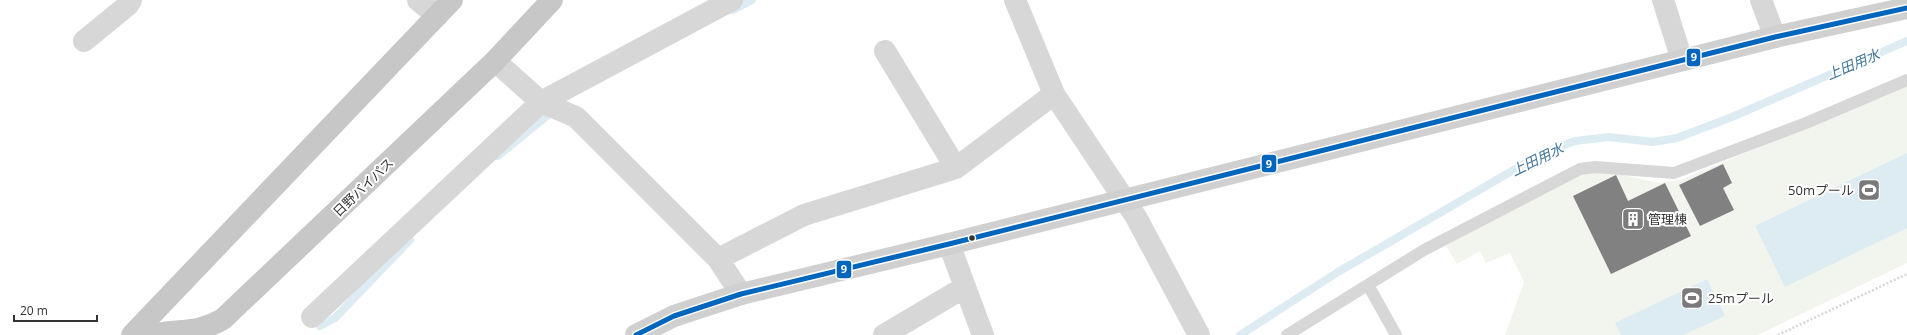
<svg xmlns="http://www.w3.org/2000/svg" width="1907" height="335" font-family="'Open Sans','Noto Sans JP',sans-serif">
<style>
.green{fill:#f1f5ed}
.water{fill:#ddebf3}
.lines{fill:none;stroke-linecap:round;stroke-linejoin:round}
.stream{stroke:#ddebf3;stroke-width:8}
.building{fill:#818181}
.path{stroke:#d6d6d6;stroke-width:2.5;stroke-dasharray:2 2;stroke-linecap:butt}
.service{stroke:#d7d7d7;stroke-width:12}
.minor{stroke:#d7d7d7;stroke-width:22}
.secondary{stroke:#d0d0d0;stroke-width:22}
.trunk{stroke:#c7c7c7;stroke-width:22}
.bus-1-casing{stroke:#fff;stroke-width:8}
.bus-1{stroke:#0065bd;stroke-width:5}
.bus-dot{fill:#333;stroke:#fff;stroke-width:1.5}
.labels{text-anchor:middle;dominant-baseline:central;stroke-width:4;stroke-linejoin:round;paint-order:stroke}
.street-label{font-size:13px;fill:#333;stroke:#fff}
.poi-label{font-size:13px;fill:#333;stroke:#fff;text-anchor:start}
.water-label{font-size:14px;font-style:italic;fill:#3f7597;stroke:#fff}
.line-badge{stroke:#fff;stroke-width:1.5}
.badge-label{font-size:11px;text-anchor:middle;font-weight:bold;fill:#fff}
</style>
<rect width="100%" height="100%" fill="#fff"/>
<!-- green -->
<path class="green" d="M1907,86V263L1758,335H1505L1524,282L1510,253L1486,263L1480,251L1457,264L1446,246L1562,177L1583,172L1618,174L1659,183L1680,180Z"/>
<!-- water -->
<path class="water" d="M1907,153V228L1785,287L1755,226Z
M1707,279L1725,316L1683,335H1621L1615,323Z"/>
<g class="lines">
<!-- stream -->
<path class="stream" d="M733,10L752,0
M498,156L553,111
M320,326L335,318L410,240
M1240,335L1338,272L1543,153L1575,141L1609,137L1653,142L1677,138L1732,117L1907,41"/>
</g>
<!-- building -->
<path class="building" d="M1723,164L1732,183L1723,188L1734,210L1700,226L1679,185Z
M1616,175L1628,201L1665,183L1691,236L1611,274L1573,196Z"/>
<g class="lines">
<!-- path -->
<path class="path" d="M1778,335L1907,274"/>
<!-- service -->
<path class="service" d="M1368,285L1396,335
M1287,335L1424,250L1580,169L1595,167L1674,173L1806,123L1907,80"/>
<!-- minor -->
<path class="minor" d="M418,0L437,16
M1015,0L1054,94L1136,217L1199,335
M1663,0L1682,60
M1761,0L1775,37
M84,41L128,5L131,0
M885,51L956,168
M495,61L541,102L576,117L718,259L741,294
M949,244L983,335
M718,259L804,215L956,168L1054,94
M312,317L541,102L732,0
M884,335L965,287"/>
<!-- secondary -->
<path class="secondary" d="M636,335L674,316L741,294L949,244L1775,37L1907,8"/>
<!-- trunk -->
<path class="trunk" d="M132,335L452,0
M152,335C180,328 196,335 223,319L495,61L552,0"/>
<!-- bus-1 casing -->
<g class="bus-1-casing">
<path id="bus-1" d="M636,335L674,316L741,294L949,244L1775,37L1907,8"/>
</g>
<!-- bus-1 -->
<use href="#bus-1" class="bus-1"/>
</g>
<!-- icons -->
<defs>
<g id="stadium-square" transform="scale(1.15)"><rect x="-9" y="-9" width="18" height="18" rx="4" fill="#7a7a7a" stroke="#fff"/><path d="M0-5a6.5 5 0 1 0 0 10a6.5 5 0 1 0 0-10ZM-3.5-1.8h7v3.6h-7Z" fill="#fff"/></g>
<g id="building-square" transform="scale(1.15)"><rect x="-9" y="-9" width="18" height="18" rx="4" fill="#7a7a7a" stroke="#fff"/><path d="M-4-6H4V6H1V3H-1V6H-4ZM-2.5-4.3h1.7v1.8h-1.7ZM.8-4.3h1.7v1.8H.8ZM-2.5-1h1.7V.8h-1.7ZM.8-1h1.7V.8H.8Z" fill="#fff"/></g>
</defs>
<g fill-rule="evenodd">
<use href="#stadium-square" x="1869" y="190"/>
<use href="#building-square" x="1633" y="219"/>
<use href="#stadium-square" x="1692" y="298"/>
</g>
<!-- markers -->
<circle class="bus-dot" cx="972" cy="238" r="3.5"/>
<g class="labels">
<!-- street labels -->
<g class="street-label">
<text transform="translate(363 187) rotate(-44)">日野バイパス</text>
</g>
<!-- poi labels -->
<g class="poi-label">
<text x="1854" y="190" text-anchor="end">50mプール</text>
<text x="1648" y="219">管理棟</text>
<text x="1708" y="298">25mプール</text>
</g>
<!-- water labels -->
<g class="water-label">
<text transform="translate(1853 64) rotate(-23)">上田用水</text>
<text transform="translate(1537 159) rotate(-26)">上田用水</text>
</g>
</g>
<g class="line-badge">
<rect x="1686" y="48" width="15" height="19" rx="4" fill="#0065bd"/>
<rect x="1261" y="154" width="16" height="19" rx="4" fill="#0065bd"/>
<rect x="836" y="260" width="16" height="19" rx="4" fill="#0065bd"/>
</g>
<g class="badge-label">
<text x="1694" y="61">9</text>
<text x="1269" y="168">9</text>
<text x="844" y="273">9</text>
</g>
<!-- scale -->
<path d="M14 315v6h83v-6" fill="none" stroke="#333333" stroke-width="2"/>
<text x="20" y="315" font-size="12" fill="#333333" stroke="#ffffff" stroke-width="3" paint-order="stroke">20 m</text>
</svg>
